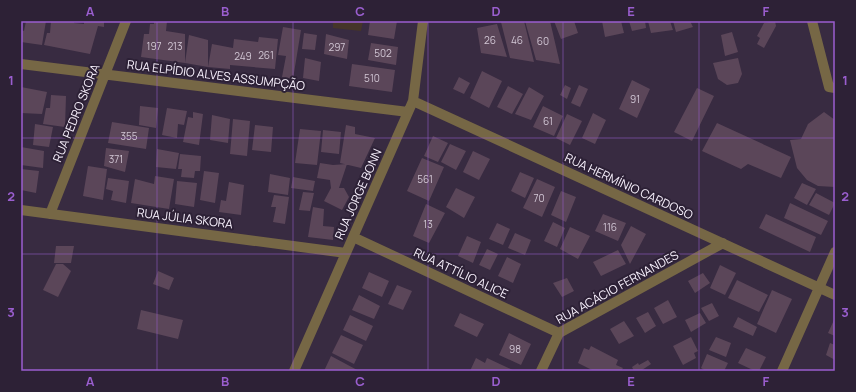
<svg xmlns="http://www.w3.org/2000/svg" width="856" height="392" font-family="Manrope,sans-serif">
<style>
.education{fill:#453529}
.building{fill:#5b4659}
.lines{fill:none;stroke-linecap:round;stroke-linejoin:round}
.minor{stroke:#766745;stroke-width:10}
.grid{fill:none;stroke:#9a5ecf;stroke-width:1;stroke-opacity:0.55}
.labels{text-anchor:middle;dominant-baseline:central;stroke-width:4;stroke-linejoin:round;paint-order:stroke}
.number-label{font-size:10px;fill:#d2c7d5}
.street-label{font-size:12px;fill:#f9f2fe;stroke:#2d2136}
.neatline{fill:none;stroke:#9a5ecf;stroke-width:1.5}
.grid-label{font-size:13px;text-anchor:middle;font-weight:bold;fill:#9a5ecf}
</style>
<rect width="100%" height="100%" fill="#382b41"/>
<!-- education -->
<path class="education" d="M333,21H363L361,31L333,28Z"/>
<!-- building -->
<path class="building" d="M26,21H46L42,45L21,42V30L24,31Z
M51,21H74V23L84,24V21H104V27L98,26L90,54L44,45L47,33H50Z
M154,21H167L166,31L185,34V63L141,57L144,34H149L150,24H154Z
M370,21H397L394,39L368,35Z
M504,21H524L534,62L510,58L501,22Z
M525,21H550L560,64L536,60Z
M554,21H574L578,33L561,39Z
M602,21H621L624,33L605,37Z
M629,21H645L646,28L632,31Z
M648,21H670L673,30L651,33Z
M673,21H690L693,27L676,32Z
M775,21L776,26L764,48L757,44L760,38L757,36L764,23Z
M497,24L507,57L481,53L477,28Z
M283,27L301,30L293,79L282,77L286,56L278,55Z
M732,32L738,52L725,56L721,35Z
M304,33L317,35L315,50L302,49Z
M326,34L349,40L347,59L324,54Z
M189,35L208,40V67L185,63Z
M259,37L278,39L275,69L230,65V69L208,67L212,44L233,48L234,39L258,42Z
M371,43L398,47L396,65L368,60Z
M305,58L321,62L319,81L303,78Z
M738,58L742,74L738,83L727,85L718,79L713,63Z
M352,64L395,70L392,92L349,86Z
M482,71L502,81L489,108L470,98Z
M459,77L470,83L464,94L453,89Z
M632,80L650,89L637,118L619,109Z
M565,85L571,88L567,99L560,95Z
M579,85L588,89L580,107L571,103Z
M508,86L523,94L512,114L497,107Z
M21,87L47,92L42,114L21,113Z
M529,87L544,96L531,120L515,114Z
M697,88L714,96L692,141L674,132Z
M51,95L66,96L65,127L43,124L46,108H50Z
M140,106L158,108L156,128L139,125Z
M543,106L563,116L554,136L533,127Z
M167,108L187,111L184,125L178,124L177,138L162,135Z
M193,112L203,114L199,145L183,142L188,117L193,118Z
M824,112L835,120V187L818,186L807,180L797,168L790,140L801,139L808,124Z
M593,113L606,120L595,144L582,138Z
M567,114L582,121L570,145L556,138Z
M212,115L230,119L228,143L210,140Z
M233,119L250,121L247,156L230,154Z
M112,122L149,128L146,149L108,143Z
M717,123L791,157L781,178L748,164L741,169L702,151Z
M35,124L53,127L49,147L33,145Z
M255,125L273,127L271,152L252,150Z
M346,125L355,127V134L375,138L361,168L340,163Z
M300,129L321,131L317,165L295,163Z
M323,130L341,132L339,154L321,152Z
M433,136L448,143L438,162L424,156Z
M450,144L466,151L456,170L441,162Z
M21,147L44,151L43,168L21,165Z
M106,148L129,151L125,172L104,166Z
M157,149L179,153L176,169L156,167Z
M473,151L490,159L479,180L463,172Z
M180,154L201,156L200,171H195L194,178L181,177L182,169H178Z
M422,158L444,167L429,201L407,191Z
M320,163L333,165L347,164L339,188H344L349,197L342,210L324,201L331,188L330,180L317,178Z
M88,166L107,169L103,200L83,196Z
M21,169L39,171L36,193L21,190Z
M204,171L219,173L215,203L200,200Z
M520,172L534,178L525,198L511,191Z
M270,174L290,178L288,195L268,192Z
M155,176L174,179L169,209L131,203L135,179L154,184Z
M293,177L315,181L313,191L291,188Z
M108,178L129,181L126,203L111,200L113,191L106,189Z
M537,179L555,187L542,217L523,208Z
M177,181L197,183L194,207L175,204Z
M229,182L244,185L241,215L219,212L221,200L226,201Z
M802,183L816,189L807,205L794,198Z
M456,188L475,197L464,218L446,207Z
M561,191L576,197L566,222L551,215Z
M303,192L314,193L310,211L299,210Z
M816,193L835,203L829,215L809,205Z
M274,195L289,197L285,224L273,222L276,207H271Z
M790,203L828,221L821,235L784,218Z
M426,204L445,213L429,243L413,236Z
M313,207L324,209L323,226L334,227L333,240L308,237Z
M603,214L626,223L618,241L595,231Z
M766,214L816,237L810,252L759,228Z
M553,222L565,228L557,247L544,241Z
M497,223L510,229L503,245L489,239Z
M631,226L646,234L630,264L621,245Z
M570,227L590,236L578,259L560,249Z
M515,233L531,240L525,255L508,248Z
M467,236L481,242L473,263L458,256Z
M56,246H74L71,263H54Z
M487,249L498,254L490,270L479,265Z
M618,250L626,264L601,276L593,262Z
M507,257L521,264L513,283L498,276Z
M56,264H63L71,271L58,297L43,290Z
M720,265L736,273L725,295L710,288Z
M158,271L174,278L169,290L153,284Z
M369,272L389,281L382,297L362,288Z
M703,273L710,283L695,293L688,281Z
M567,278L574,291L562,297L553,283Z
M737,280L768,295L759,312L728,298Z
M397,285L412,291L403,310L388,304Z
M772,290L792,299L776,333L757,324Z
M359,295L380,306L374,319L352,310Z
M668,300L677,317L663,324L654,308Z
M712,303L719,316L709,321L701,308Z
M141,310L183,320L178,339L137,329Z
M648,312L656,326L645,333L636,318Z
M460,313L484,324L477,337L454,326Z
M700,313L706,323L691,332L685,320Z
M350,315L373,326L366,341L343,330Z
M738,317L757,327L753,336L733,327Z
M834,320H835V336L828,333Z
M624,321L634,336L619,344L610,329Z
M509,333L531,344L521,365L499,355Z
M341,335L363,345L354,364L332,353Z
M691,337L698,351L694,353L696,358L683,365L673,346Z
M716,337L731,343L726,357L709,350Z
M830,343L835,345V360L826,355Z
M591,346L618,360L616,365L623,368L621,371H594L578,363L584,348L589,350Z
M746,348L766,357L759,371H755L738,363Z
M707,354L728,363L724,371H706L701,368Z
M331,356L359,371H324Z
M476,358L485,363L487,358L515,371H470Z
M648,360L651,364L642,370L643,371H634L632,367L638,363L639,365Z"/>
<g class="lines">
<!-- minor -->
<path class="minor" d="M812,21L829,87L835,88
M21,64L408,112
M413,101L835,295
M21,210L346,253
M50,214L126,21
M353,237L559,333
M294,371L413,101L423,21
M541,371L559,333L723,243
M782,371L835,252"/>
</g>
<!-- grid -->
<path class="grid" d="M157,21V371M293,21V371M428,21V371M563,21V371M699,21V371M21,138H835M21,254H835"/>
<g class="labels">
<!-- number labels -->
<g class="number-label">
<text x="490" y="40">26</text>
<text x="517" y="40">46</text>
<text x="543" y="41">60</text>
<text x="154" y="46">197</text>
<text x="175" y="46">213</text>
<text x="337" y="47">297</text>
<text x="383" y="53">502</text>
<text x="266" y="55">261</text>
<text x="243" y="56">249</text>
<text x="372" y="78">510</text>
<text x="635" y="99">91</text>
<text x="548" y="121">61</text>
<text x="129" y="136">355</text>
<text x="116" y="159">371</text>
<text x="425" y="179">561</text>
<text x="539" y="198">70</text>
<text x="428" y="224">13</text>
<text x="610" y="227">116</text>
<text x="515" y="349">98</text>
</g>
<!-- street labels -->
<g class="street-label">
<text transform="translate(216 75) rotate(7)">RUA ELPÍDIO ALVES ASSUMPÇÃO</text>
<text transform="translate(76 113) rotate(-68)">RUA PEDRO SKORA</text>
<text transform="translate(629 186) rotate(25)">RUA HERMÍNIO CARDOSO</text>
<text transform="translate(358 194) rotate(-66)">RUA JORGE BONN</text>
<text transform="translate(185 218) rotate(7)">RUA JÚLIA SKORA</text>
<text transform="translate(461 273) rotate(25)">RUA ATTÍLIO ALICE</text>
<text transform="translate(617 287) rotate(-29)">RUA ACÁCIO FERNANDES</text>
</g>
</g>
<!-- border -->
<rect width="856" height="392" fill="none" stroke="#2d2136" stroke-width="44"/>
<rect x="22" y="22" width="812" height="348" class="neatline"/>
<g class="grid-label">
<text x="90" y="16">A</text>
<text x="225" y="16">B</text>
<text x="360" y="16">C</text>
<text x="496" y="16">D</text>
<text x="631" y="16">E</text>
<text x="766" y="16">F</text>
<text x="11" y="85">1</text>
<text x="845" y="85">1</text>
<text x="11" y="201">2</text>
<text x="845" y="201">2</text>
<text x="11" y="317">3</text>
<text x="845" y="317">3</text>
<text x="90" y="386">A</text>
<text x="225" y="386">B</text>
<text x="360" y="386">C</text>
<text x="496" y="386">D</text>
<text x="631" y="386">E</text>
<text x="766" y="386">F</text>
</g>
</svg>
